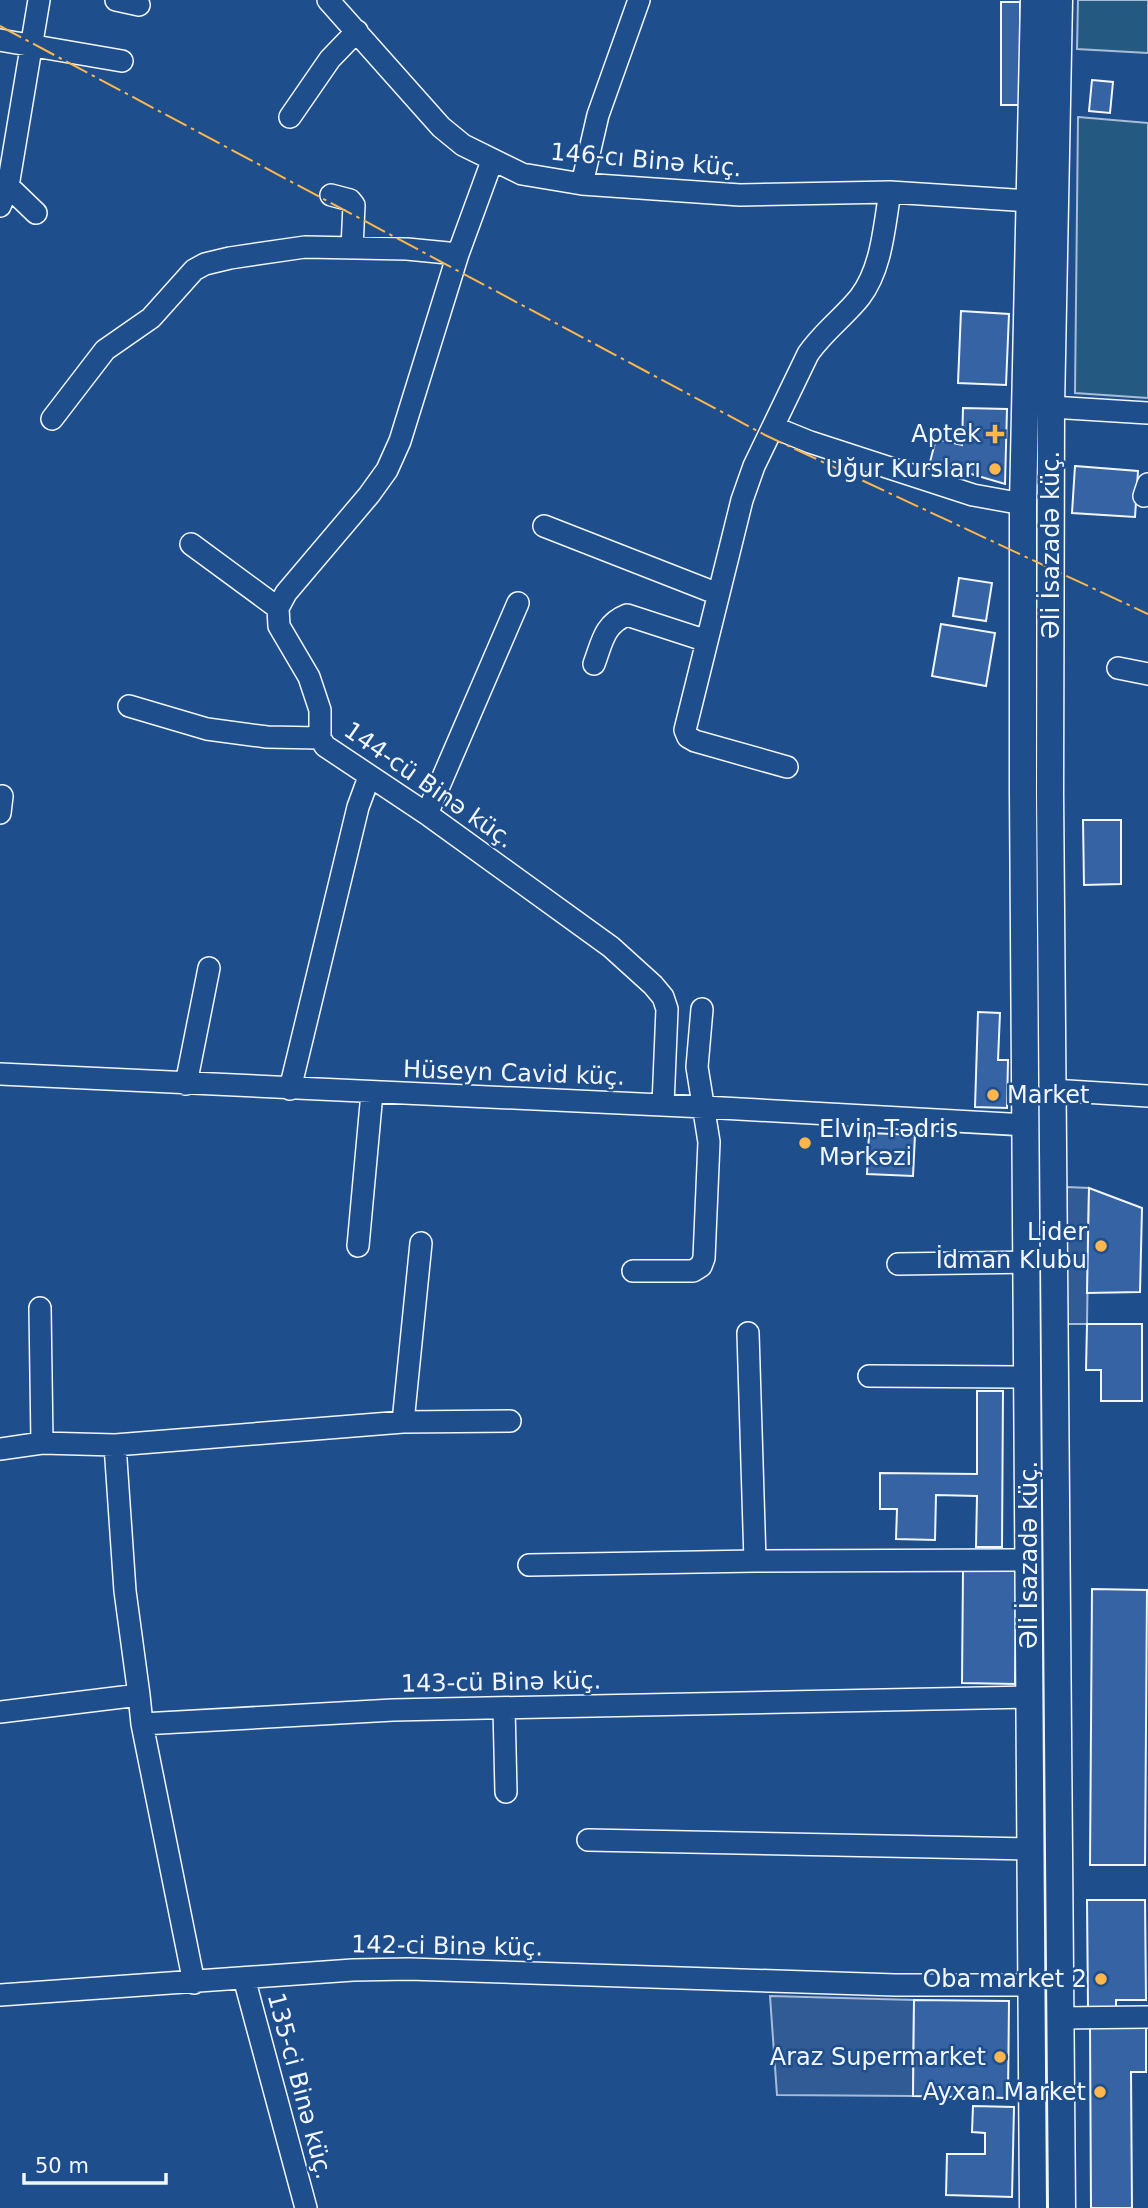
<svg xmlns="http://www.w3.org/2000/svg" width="1148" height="2208" font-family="'DejaVu Sans',sans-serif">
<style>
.green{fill:#245a82;stroke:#a8bbd7;stroke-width:2}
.parking{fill:#305b95;stroke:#a8bbd7;stroke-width:2}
.building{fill:#3563a3;stroke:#f2f6ff;stroke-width:2}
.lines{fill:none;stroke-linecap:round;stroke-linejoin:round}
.minor-casing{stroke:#f2f6ff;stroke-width:24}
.major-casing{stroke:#f2f6ff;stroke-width:29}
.minor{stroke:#1f4e8c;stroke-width:21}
.major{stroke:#1f4e8c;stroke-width:26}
.power{stroke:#ffb74d;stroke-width:2;stroke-dasharray:24 5 3.5 5;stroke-linecap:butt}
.poi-dot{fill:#ffb74d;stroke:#1f4e8c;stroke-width:2.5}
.labels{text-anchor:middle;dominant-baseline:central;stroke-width:5;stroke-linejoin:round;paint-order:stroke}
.street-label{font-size:24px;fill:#f2f6ff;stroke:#1f4e8c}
.poi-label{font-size:24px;fill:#f2f6ff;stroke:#1f4e8c;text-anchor:end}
</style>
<rect width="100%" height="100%" fill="#1f4e8c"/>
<!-- green -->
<path class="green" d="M1078,0H1148V53L1077,49Z
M1078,117L1148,123V398L1075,393Z"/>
<!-- parking -->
<path class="parking" d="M1067,1187L1089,1188L1087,1324H1066Z
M770,1996L914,2000L913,2096L777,2095Z"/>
<!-- building -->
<path class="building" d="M1001,2H1020V105H1001Z
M1092,80L1113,82L1110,113L1089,111Z
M961,311L1009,314L1006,385L958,383Z
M963,408L1007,409L1005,484L930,462L936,439L962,445Z
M1075,466L1138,471L1135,517L1072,513Z
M959,578L992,583L986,621L953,616Z
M941,624L995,633L986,686L932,676Z
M1083,820H1121V884L1084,885Z
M978,1012L1000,1013L998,1060H1008L1007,1108L975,1107Z
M869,1133L915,1135L913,1176L867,1174Z
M1089,1188L1142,1208L1140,1292L1087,1293Z
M1087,1324H1142V1401H1101V1370H1086Z
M977,1391H1003L1002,1547H976L977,1496L936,1495L935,1540L896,1539L897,1509H880V1473L977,1474Z
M963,1570H1016L1015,1684L962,1683Z
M1092,1589L1147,1590L1145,1865H1090Z
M1087,1900H1145L1146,2000H1116V2009H1088Z
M914,2000L1009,2001L1008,2098L913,2096Z
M1090,2027H1146V2072H1131L1132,2208H1091Z
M973,2106L1014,2107L1012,2197L946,2195L947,2154H985V2133L972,2132Z"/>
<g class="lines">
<!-- minor casing -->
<g class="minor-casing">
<path id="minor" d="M116,0L139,5
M328,0L441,127L463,145L522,174L582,184L740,195L890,192L1030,201
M0,40L122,61
M290,117L330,59L357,31
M492,161L458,254L400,441L387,470L369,495L286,593L278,608L279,626L309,677L320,710V738L325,746L427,814L611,947L653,985L663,997L667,1009L663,1105
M582,184L598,115L639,0
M8,186L36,213
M331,195L350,200L354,205L352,248
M0,206L8,186L39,0
M1051,407L1148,413
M52,419L105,350L151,318L194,270L205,264L230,258L305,247L407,249L458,254
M773,427L810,442L973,495L1023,504
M1144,496L1148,484
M544,526L718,594
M191,544L278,608
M594,664C602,643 604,624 627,615L707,641
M1118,668L1148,674
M129,706L207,729L267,737L320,738
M787,767L695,741L688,737L685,730L742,500L754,466L808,354C823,332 844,317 860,297C882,268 884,227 890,192
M0,813L2,796
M427,814L518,603
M0,1074L704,1107L1025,1125
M186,1084L209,968
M290,1089L358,807L369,777
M1052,1090L1148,1096
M358,1246L372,1093
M898,1264L1028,1262
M633,1271H693L701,1266L704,1258L709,1142L697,1067L702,1009
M40,1308L42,1443
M748,1333L755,1561
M869,1376L1027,1377
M403,1422L421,1243
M115,1445L125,1591L139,1695
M0,1449L42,1443L115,1445L403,1422L510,1421
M529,1565L755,1561L1029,1560
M504,1708L506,1792
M0,1712L139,1695L142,1724L393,1710L1030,1697
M142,1724L194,1983
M588,1840L1031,1849
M244,1978L306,2208
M0,1995L353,1970L409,1969L895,1985H1032
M1059,2018L1148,2017"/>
</g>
<!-- major casing -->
<g class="major-casing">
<path id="major" d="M1059,0L1051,407L1050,793L1062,2208
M1033,2208L1023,792V504L1034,0"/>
</g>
<!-- minor -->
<use href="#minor" class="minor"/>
<!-- major -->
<use href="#major" class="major"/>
<!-- power -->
<path class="power" d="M0,26L765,435L1148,614"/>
</g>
<!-- markers -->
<g class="poi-dot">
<path d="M991.5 423.5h7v7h7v7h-7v7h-7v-7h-7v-7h7z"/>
<circle cx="995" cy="469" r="7"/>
<circle cx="993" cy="1095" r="7"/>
<circle cx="805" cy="1143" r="7"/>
<circle cx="1101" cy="1246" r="7"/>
<circle cx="1101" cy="1979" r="7"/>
<circle cx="1000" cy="2057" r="7"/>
<circle cx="1100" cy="2092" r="7"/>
</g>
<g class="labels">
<!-- street labels -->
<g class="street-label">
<text transform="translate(646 160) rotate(5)">146-cı Binə küç.</text>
<text transform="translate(1051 545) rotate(-90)">Əli İsazadə küç.</text>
<text transform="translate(429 785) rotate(35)">144-cü Binə küç.</text>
<text transform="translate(514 1073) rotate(2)">Hüseyn Cavid küç.</text>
<text transform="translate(1029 1555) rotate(-90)">Əli İsazadə küç.</text>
<text transform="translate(501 1682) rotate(-1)">143-cü Binə küç.</text>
<text transform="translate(447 1946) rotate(1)">142-ci Binə küç.</text>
<text transform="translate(300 2086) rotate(75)">135-ci Binə küç.</text>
</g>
<!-- poi labels -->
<g class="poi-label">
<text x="981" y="434">Aptek</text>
<text x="981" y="469">Uğur Kursları</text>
<text x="1007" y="1095" text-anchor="start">Market</text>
<text x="819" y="1129" text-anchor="start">Elvin Tədris<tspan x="819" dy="28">Mərkəzi</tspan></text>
<text x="1087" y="1232">Lider<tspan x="1087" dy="28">İdman Klubu</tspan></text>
<text x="1087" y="1979">Oba market 2</text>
<text x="986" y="2057">Araz Supermarket</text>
<text x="1086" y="2092">Ayxan Market</text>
</g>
</g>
<!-- scale -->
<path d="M24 2173v10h142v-10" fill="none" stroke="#f2f6ff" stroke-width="3.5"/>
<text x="35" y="2173" font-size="21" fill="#f2f6ff" stroke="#1f4e8c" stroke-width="5" paint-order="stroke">50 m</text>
</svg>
